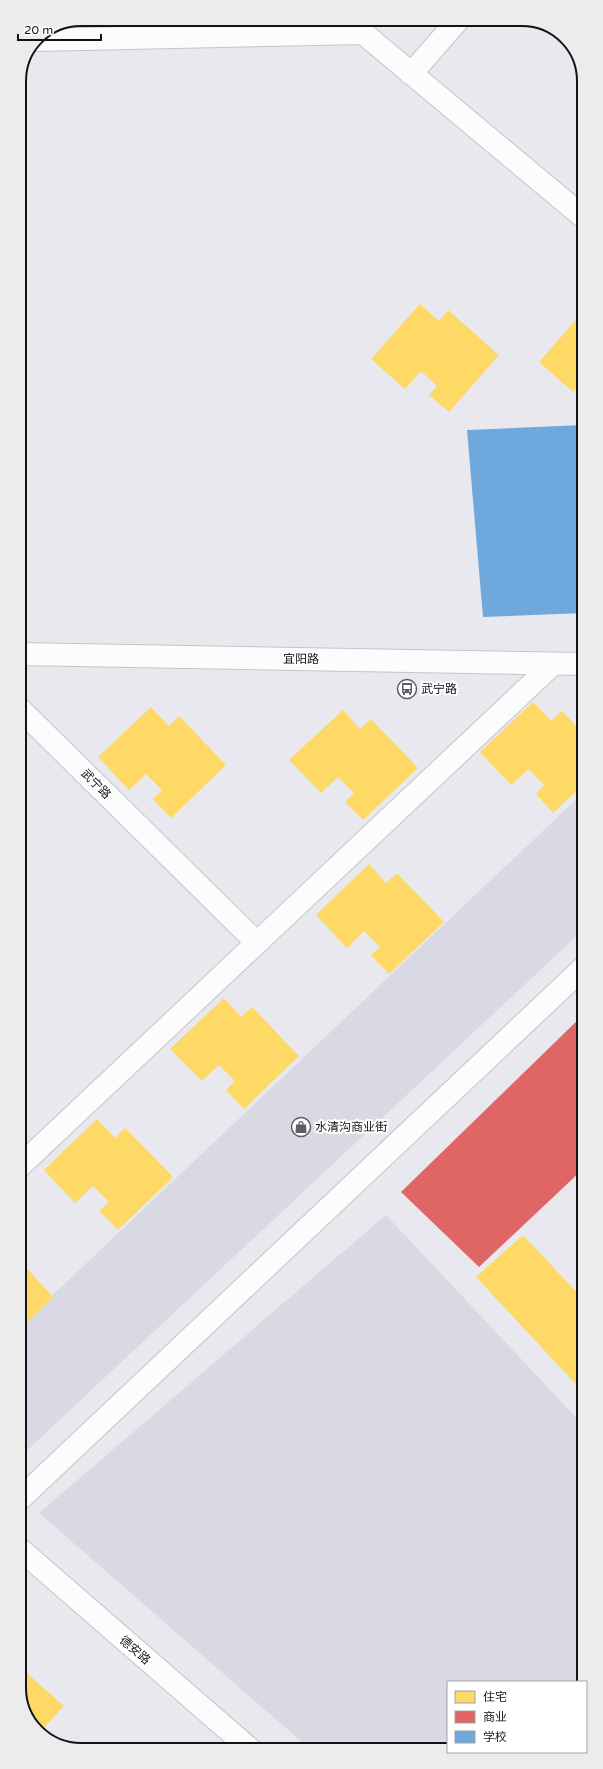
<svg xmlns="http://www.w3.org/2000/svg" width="603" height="1769" font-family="'Varela Round','Noto Sans SC',sans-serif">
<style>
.built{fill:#d9d9e4}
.homes{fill:#ffd966}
.shops{fill:#e06666}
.schools{fill:#6fa8dc}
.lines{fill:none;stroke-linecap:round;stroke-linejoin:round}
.street-casing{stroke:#c4c4c9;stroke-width:24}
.secondary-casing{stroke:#c4c4c9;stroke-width:24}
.street{stroke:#fcfcfc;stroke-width:22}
.secondary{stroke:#fcfcfc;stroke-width:22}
.labels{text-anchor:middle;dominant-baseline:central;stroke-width:4;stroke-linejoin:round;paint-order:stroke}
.street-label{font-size:12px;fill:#131316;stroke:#fff}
.poi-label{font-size:12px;fill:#131316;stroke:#fff;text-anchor:start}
.rim{fill:none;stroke:#131316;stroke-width:2}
</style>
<rect width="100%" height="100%" fill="#e8e8ee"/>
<!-- built -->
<path class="built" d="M583,793V930L21,1456V1325Z
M386,1215L584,1426V1682H448V1748L310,1749L39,1513Z"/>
<!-- homes -->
<path class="homes" d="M420,304L439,321L448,310L499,355L449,412L429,395L437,386L421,371L405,389L371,359Z
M582,313V382L573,392L539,362Z
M533,702L551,721L562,711L583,733V785L553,813L536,794L544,785L529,769L511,785L480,752Z
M151,707L169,726L179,716L226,765L171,818L153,799L162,790L146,774L129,790L98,757Z
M343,710L360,729L371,719L418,768L363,820L345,802L354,793L338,777L321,793L289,760Z
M369,864L386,883L397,873L444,922L389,974L371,955L380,947L364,931L347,948L316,915Z
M224,998L241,1017L252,1007L299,1056L244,1109L226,1090L235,1081L219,1065L202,1081L170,1049Z
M553,1053L583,1085V1155L519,1086Z
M97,1119L115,1138L125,1128L173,1177L118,1230L99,1211L109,1202L93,1186L75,1203L44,1170Z
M453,1152L520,1223L485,1256L419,1184Z
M583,1175V1190L576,1182Z
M523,1235L584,1300V1393L476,1277Z
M21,1262L53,1297L21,1328Z
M21,1668L64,1706L39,1733L21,1704Z"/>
<!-- shops -->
<path class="shops" d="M583,1015V1169L479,1267L401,1192Z"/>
<!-- schools -->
<path class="schools" d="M582,425L583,613L483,617L467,430Z"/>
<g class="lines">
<!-- street casing -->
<g class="street-casing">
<path id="street" d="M36,40L363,33L582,216
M411,74L459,19
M20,1166L553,664
M21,1498L583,968
M21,1550L250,1749"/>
</g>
<!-- secondary casing -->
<g class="secondary-casing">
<path id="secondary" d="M20,654L583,664
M20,709L257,943"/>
</g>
<!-- street -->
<use href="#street" class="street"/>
<!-- secondary -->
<use href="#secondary" class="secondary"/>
</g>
<!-- icons -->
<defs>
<g id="bus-ring" transform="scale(1)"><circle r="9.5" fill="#fff" stroke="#5e5e62" stroke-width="1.5"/><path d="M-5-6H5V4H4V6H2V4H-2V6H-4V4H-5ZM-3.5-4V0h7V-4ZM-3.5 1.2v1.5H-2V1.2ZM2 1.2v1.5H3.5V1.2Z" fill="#5e5e62"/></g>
<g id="shop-ring" transform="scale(1)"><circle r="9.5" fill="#fff" stroke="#5e5e62" stroke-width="1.5"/><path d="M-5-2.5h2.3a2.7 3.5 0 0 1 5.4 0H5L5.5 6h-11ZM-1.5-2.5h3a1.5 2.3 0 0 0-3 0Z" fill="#5e5e62"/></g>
</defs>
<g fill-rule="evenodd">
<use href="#bus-ring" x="407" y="689"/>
<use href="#shop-ring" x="301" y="1127"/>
</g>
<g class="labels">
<!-- street labels -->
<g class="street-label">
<text transform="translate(301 659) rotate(1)">宜阳路</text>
<text transform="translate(96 784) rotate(45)">武宁路</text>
<text transform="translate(135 1650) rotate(41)">德安路</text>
</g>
<!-- poi labels -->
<g class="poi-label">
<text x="421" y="689">武宁路</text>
<text x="315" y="1127">水清沟商业街</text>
</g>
</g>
<!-- crop -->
<path d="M0 0H603V1769H0ZM81 26H522A55 55 0 0 1 577 81V1688A55 55 0 0 1 522 1743H81A55 55 0 0 1 26 1688V81A55 55 0 0 1 81 26Z" fill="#ececec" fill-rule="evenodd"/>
<path class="rim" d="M81 26H522A55 55 0 0 1 577 81V1688A55 55 0 0 1 522 1743H81A55 55 0 0 1 26 1688V81A55 55 0 0 1 81 26Z"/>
<!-- legend -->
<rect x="447" y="1681" width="140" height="72" fill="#ffffff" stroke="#a1a1a2"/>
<rect x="455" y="1691" width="20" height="12" fill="#ffd966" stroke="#a1a1a2"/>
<text x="483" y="1701" font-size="12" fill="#131316">住宅</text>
<rect x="455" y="1711" width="20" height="12" fill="#e06666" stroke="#a1a1a2"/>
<text x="483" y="1721" font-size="12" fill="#131316">商业</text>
<rect x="455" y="1731" width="20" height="12" fill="#6fa8dc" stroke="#a1a1a2"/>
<text x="483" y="1741" font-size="12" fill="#131316">学校</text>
<!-- scale -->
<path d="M18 34v6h83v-6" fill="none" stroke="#131316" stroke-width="2"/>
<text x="24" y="34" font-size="12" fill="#131316" stroke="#ffffff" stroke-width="3" paint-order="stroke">20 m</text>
</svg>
